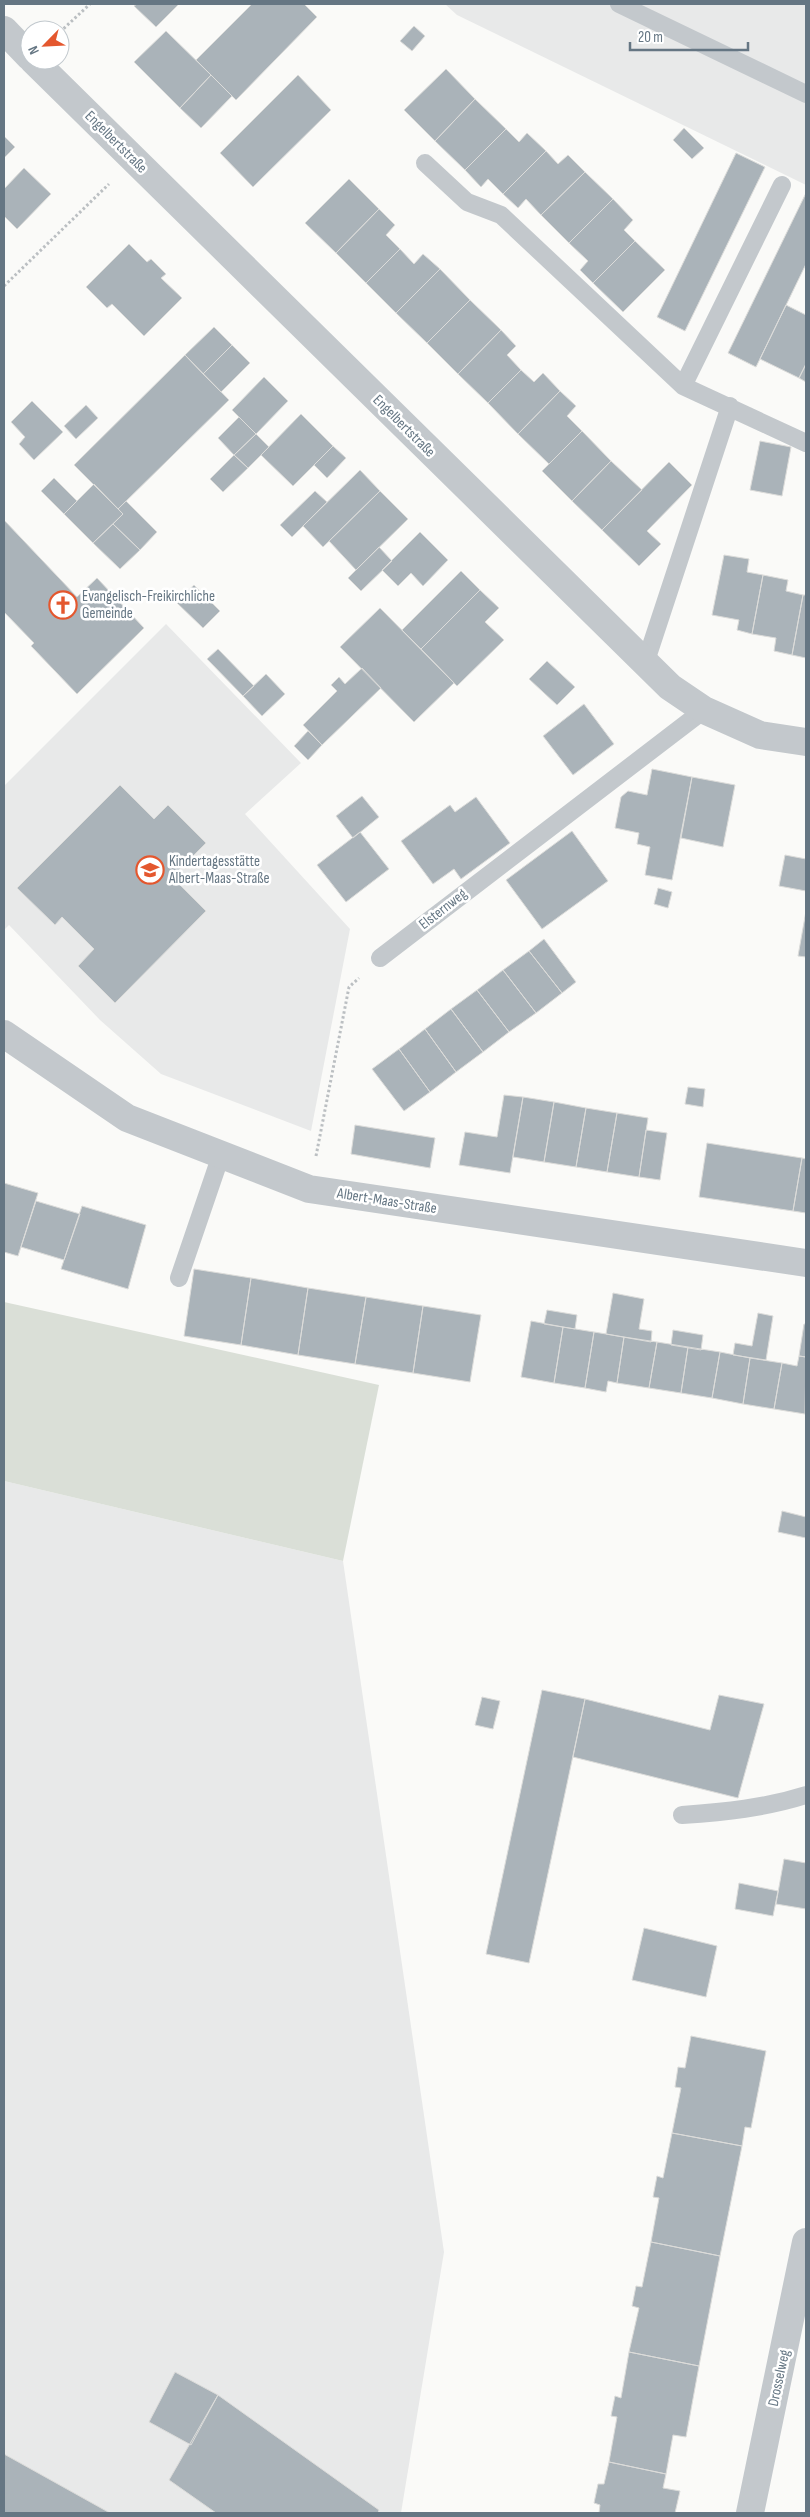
<svg xmlns="http://www.w3.org/2000/svg" width="810" height="2517" font-family="'Sofia Sans Condensed',sans-serif">
<style>
.built{fill:#e8e9e9}
.green{fill:#dadfd7}
.building{fill:#aab3b9;stroke:#dcdcda}
.lines{fill:none;stroke-linecap:round;stroke-linejoin:round}
.path{stroke:#bbbfc2;stroke-width:3;stroke-dasharray:2.5 2.5;stroke-linecap:butt}
.service{stroke:#c3c8cc;stroke-width:18}
.minor{stroke:#c3c8cc;stroke-width:28}
.labels{text-anchor:middle;dominant-baseline:central;stroke-width:5;stroke-linejoin:round;paint-order:stroke}
.street-label{font-size:15px;fill:#657683;stroke:#fff}
.poi-label{font-size:15px;fill:#657683;stroke:#fff;text-anchor:start}
</style>
<rect width="100%" height="100%" fill="#fafaf8"/>
<!-- built -->
<path class="built" d="M445,4H806V185L457,15Z
M166,624L301,763L245,814L350,929L311,1131L161,1074L100,1020L9,925L4,930V786Z
M4,1481L343,1561L444,2252L401,2513H4Z"/>
<!-- green -->
<path class="green" d="M4,1302L379,1385L343,1561L4,1481Z"/>
<!-- building -->
<path class="building" d="M137,4H179L156,27L134,6Z
M252,4H304L317,17L236,100L196,60Z
M414,26L425,36L412,51L400,41Z
M166,31L211,75L180,108L134,62Z
M446,69L475,99L435,141L404,110Z
M211,75L232,96L201,128L180,108Z
M298,75L331,110L253,187L220,153Z
M475,99L506,129L465,170L435,141Z
M684,128L704,148L692,159L673,140Z
M506,129L519,142L527,133L546,151L503,194L488,179L481,187L465,170Z
M4,136L15,147L4,158Z
M546,151L558,164L568,155L585,172L541,215L526,199L518,208L503,194Z
M736,153L765,167L685,331L657,317Z
M24,168L51,194L17,229L4,216V189Z
M585,172L613,199L569,243L541,215Z
M349,179L379,209L336,253L305,223Z
M806,193V264L756,367L728,353Z
M613,199L633,220L624,230L635,241L593,283L580,270L588,261L569,243Z
M379,209L395,225L386,235L400,249L366,283L336,253Z
M635,241L665,270L623,312L593,283Z
M129,244L147,262L151,259L166,274L161,278L182,298L144,336L112,304L107,308L86,287Z
M400,249L414,264L423,254L440,269L396,313L366,283Z
M440,269L470,300L427,343L396,313Z
M470,300L501,330L458,374L427,343Z
M786,305L806,315V364L799,378L760,359Z
M214,327L232,345L203,374L185,355Z
M501,330L516,346L507,355L521,370L488,403L458,374Z
M232,345L250,363L221,392L203,374Z
M185,355L229,400L118,509L74,465Z
M806,364V382L799,378Z
M521,370L534,382L543,373L560,391L518,434L488,403Z
M264,377L288,401L256,434L232,410Z
M560,391L576,406L567,416L582,431L549,464L518,434Z
M32,401L63,432L34,460L19,444L25,437L11,422Z
M86,405L98,418L76,439L64,426Z
M301,414L333,446L293,486L261,455Z
M239,417L256,434L234,455L218,438Z
M582,431L611,461L572,501L542,471Z
M256,434L269,447L248,468L234,455Z
M760,441L791,447L782,496L750,490Z
M333,446L346,458L327,478L314,465Z
M234,455L248,468L223,492L210,479Z
M611,461L642,490L602,530L572,501Z
M669,462L692,485L647,531L661,544L639,566L602,530Z
M360,470L380,491L323,547L303,526Z
M54,478L77,501L64,514L41,491Z
M94,484L123,514L93,543L64,514Z
M315,491L327,502L292,537L280,525Z
M380,491L408,519L356,570L329,541Z
M126,501L157,532L140,550L113,524L123,514L118,509Z
M4,520L77,597L97,578L144,628L77,694L31,646L34,643L4,612Z
M113,524L140,550L120,569L93,543Z
M420,532L448,560L423,586L411,573L398,586L382,570Z
M379,547L392,561L361,591L348,578Z
M724,555L749,559L747,572L763,575L752,634L737,630L739,620L712,615Z
M461,571L480,590L421,649L402,630Z
M763,575L788,580L786,591L803,595L792,655L774,651L776,638L752,634Z
M194,585L220,611L203,628L176,602Z
M480,590L499,608L485,622L504,640L457,686L421,649Z
M803,595H806V658L792,655Z
M380,608L454,683L414,722L340,647Z
M218,649L254,686L243,696L207,659Z
M547,661L575,687L557,705L529,679Z
M362,668L381,688L322,745L303,725L337,691L331,685L339,677L345,684Z
M266,674L285,694L262,716L243,696Z
M584,704L614,744L573,775L543,736Z
M308,731L322,745L308,760L294,746Z
M652,769L692,777L672,880L645,875L650,847L637,844L639,833L615,828L621,797L628,791L647,795Z
M692,777L735,785L723,847L681,838Z
M120,785L154,819L168,805L206,843L172,877L206,911L115,1003L78,966L94,949L62,917L55,925L17,888Z
M362,796L379,817L353,838L336,816Z
M476,797L510,843L461,879L454,869L433,884L401,841L450,805L455,812Z
M572,831L608,881L542,929L506,880Z
M360,832L389,869L346,902L317,865Z
M785,855L806,859V891L779,886Z
M658,888L672,892L668,908L654,904Z
M806,911V957L798,956Z
M544,939L576,982L562,993L529,951Z
M529,951L562,993L536,1013L503,970Z
M503,970L536,1013L509,1032L477,990Z
M477,990L509,1032L483,1052L451,1009Z
M451,1009L483,1052L456,1072L425,1029Z
M425,1029L456,1072L430,1092L399,1049Z
M399,1049L430,1092L404,1111L372,1069Z
M688,1087L705,1089L703,1107L685,1104Z
M504,1095L523,1097L510,1173L459,1165L465,1132L497,1137Z
M523,1097L554,1102L544,1162L513,1157Z
M554,1102L586,1108L576,1167L544,1162Z
M586,1108L617,1113L607,1172L576,1167Z
M617,1113L648,1118L639,1177L607,1172Z
M355,1125L435,1138L430,1168L351,1154Z
M646,1130L667,1133L660,1180L639,1177Z
M707,1143L802,1158L793,1211L699,1197Z
M802,1158L806,1159V1213L793,1211Z
M4,1183L38,1193L18,1256L4,1252Z
M36,1201L80,1214L64,1260L21,1247Z
M82,1206L146,1225L128,1289L61,1269Z
M194,1269L251,1278L241,1345L184,1336Z
M251,1278L308,1288L298,1355L241,1345Z
M308,1288L366,1297L355,1364L298,1355Z
M613,1293L644,1299L639,1329L652,1331L651,1342L606,1334Z
M366,1297L423,1306L413,1373L355,1364Z
M423,1306L481,1315L470,1382L413,1373Z
M547,1310L577,1315L575,1329L544,1324Z
M758,1313L773,1316L766,1360L733,1355L735,1343L752,1346Z
M531,1321L563,1327L554,1383L521,1377Z
M804,1324H806V1357L799,1356Z
M563,1327L594,1332L585,1388L554,1383Z
M673,1330L703,1335L701,1350L671,1345Z
M594,1332L624,1337L617,1383L608,1381L606,1392L585,1388Z
M624,1337L657,1342L649,1388L617,1383Z
M657,1342L688,1347L681,1393L649,1388Z
M688,1347L720,1352L712,1398L681,1393Z
M720,1352L750,1358L743,1404L712,1398Z
M799,1356L806,1357L805,1414L774,1409L782,1363L797,1366Z
M750,1358L782,1363L774,1409L743,1404Z
M782,1511L806,1517V1538L778,1532Z
M542,1690L585,1699L529,1963L486,1954Z
M719,1695L764,1704L738,1798L573,1757L585,1699L710,1730Z
M482,1697L500,1701L493,1729L475,1725Z
M784,1859L806,1863V1909L776,1904Z
M739,1883L778,1891L773,1916L735,1909Z
M644,1928L717,1946L706,1997L632,1980Z
M691,2036L766,2051L751,2128L745,2127L742,2146L672,2133L681,2088L675,2087L678,2067L685,2068Z
M672,2133L742,2146L720,2256L651,2242L659,2198L653,2197L657,2176L663,2178Z
M651,2242L720,2256L699,2366L629,2352L639,2308L632,2306L636,2286L642,2287Z
M629,2352L699,2366L686,2437L673,2435L666,2474L609,2462L617,2417L611,2416L615,2396L621,2398Z
M175,2372L218,2395L191,2445L149,2422Z
M218,2395L379,2510L378,2513H216L169,2480Z
M4,2454L110,2513H4Z
M609,2462L666,2474L663,2488L680,2491L675,2513H599L600,2505L594,2503L598,2484H604Z"/>
<g class="lines">
<!-- path -->
<path class="path" d="M60,32L90,4
M4,286L109,184
M316,1156L349,987L359,978"/>
<!-- service -->
<path class="service" d="M619,4L806,94
M425,163L467,202L501,215L683,386L806,443
M683,386L782,185
M645,664L730,406
M380,958L704,710
M179,1278L221,1155
M682,1815C725,1812 765,1808 806,1795"/>
<!-- minor -->
<path class="minor" d="M4,30L30,57
M33,60L670,687L704,710L760,735L806,742
M4,1034L127,1118L309,1189L806,1263
M750,2513L806,2242"/>
</g>
<!-- icons -->
<defs>
<g id="church-ring" transform="scale(1.4375)"><circle r="9.5" fill="#fff" stroke="#e4572e" stroke-width="1.5"/><path d="M-1.2-6h2.4v3.5h3.3v2.4h-3.3V6h-2.4V-.1h-3.3v-2.4h3.3Z" fill="#e4572e"/></g>
<g id="school-ring" transform="scale(1.4375)"><circle r="9.5" fill="#fff" stroke="#e4572e" stroke-width="1.5"/><path d="M0-5L7-2L0 1L-7-2ZM-4 1L0 2.5L4 1V4Q0 6-4 4Z" fill="#e4572e"/></g>
</defs>
<g fill-rule="evenodd">
<use href="#church-ring" x="63" y="605"/>
<use href="#school-ring" x="150" y="870"/>
</g>
<g class="labels">
<!-- street labels -->
<g class="street-label">
<text transform="translate(116 142) rotate(45)">Engelbertstraße</text>
<text transform="translate(404 426) rotate(45)">Engelbertstraße</text>
<text transform="translate(443 909) rotate(-38)">Elsternweg</text>
<text transform="translate(387 1201) rotate(9)">Albert-Maas-Straße</text>
<text transform="translate(779 2378) rotate(-78)">Drosselweg</text>
</g>
<!-- poi labels -->
<g class="poi-label">
<text x="82" y="596">Evangelisch-Freikirchliche<tspan x="82" dy="17">Gemeinde</tspan></text>
<text x="169" y="861">Kindertagesstätte<tspan x="169" dy="17">Albert-Maas-Straße</tspan></text>
</g>
</g>
<!-- border -->
<rect width="810" height="2517" fill="none" stroke="#657683" stroke-width="10"/>
<!-- north arrow -->
<g transform="translate(45 45) rotate(246)"><circle r="24" fill="#ffffff" stroke="#c1c8cd"/>
<path d="M0-4L9 19L0 12L-9 19Z" fill="#e4572e"/>
<text y="-8" font-size="14" font-weight="bold" text-anchor="middle" fill="#657683">N</text>
</g>
<!-- scale -->
<path d="M630 42v8h118v-8" fill="none" stroke="#657683" stroke-width="2.5"/>
<text x="638" y="42" font-size="15" fill="#657683" stroke="#ffffff" stroke-width="4" paint-order="stroke">20 m</text>
</svg>
